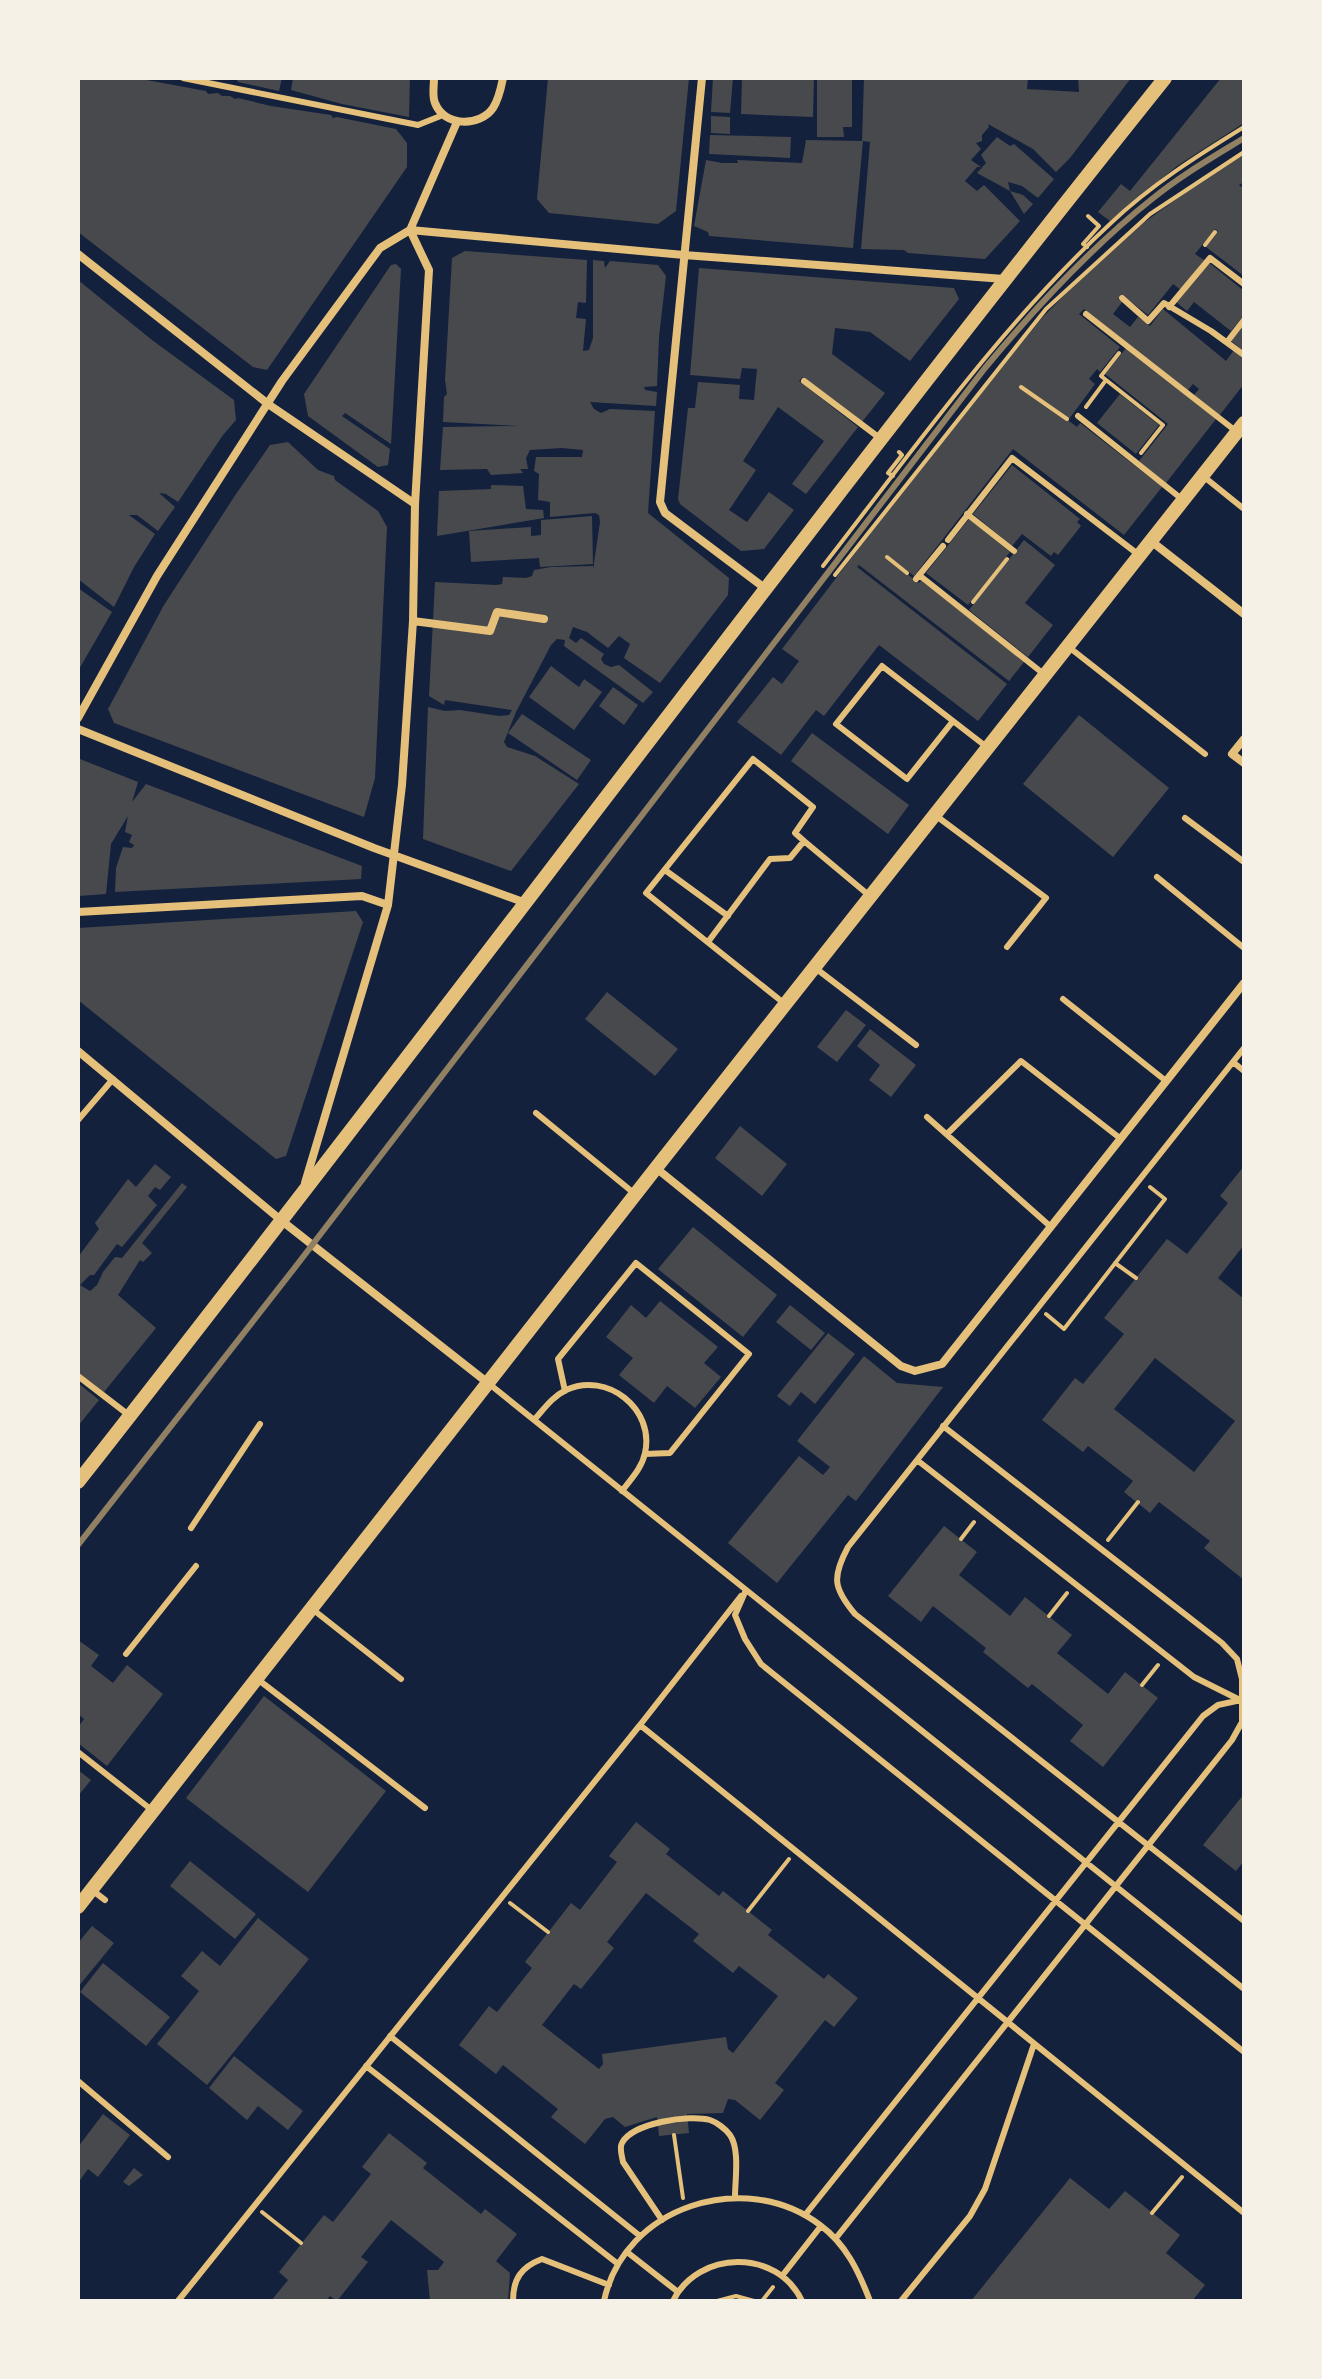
<svg xmlns="http://www.w3.org/2000/svg" width="1322" height="2379" font-family="'Exo 2',sans-serif">
<style>
.building{fill:#48494c;fill-rule:evenodd}
.lines{fill:none;stroke-linecap:round;stroke-linejoin:round}
.path{stroke:#e5c07b;stroke-width:4}
.service{stroke:#e5c07b;stroke-width:6}
.minor{stroke:#e5c07b;stroke-width:8}
.tertiary{stroke:#e5c07b;stroke-width:14}
.rail{stroke:#918062;stroke-width:6}
</style>
<rect width="100%" height="100%" fill="#14213d"/>
<!-- building -->
<path class="building" d="M78,78L141,79L206,91L208,94L218,93L222,96H230L235,99L238,98L271,106L331,115L333,118L337,117L396,129L407,143V167L267,370L253,367L78,232Z
M236,78H282L279,91L238,82Z
M293,78H410L409,117L342,104L291,90Z
M548,78H689L676,211L658,224L549,213L537,199Z
M713,78H733L730,113L711,112Z
M742,78H814L813,117L741,114Z
M817,78H852V127H843L844,137H817Z
M864,78H1028L1027,89L1079,92L1078,78H1131L1070,158L1056,172L1033,149L988,124L989,127L982,135V141L976,143L981,149L971,160L981,167H977L965,181L977,191L984,185L1020,221L985,259L908,253L904,250L861,249L870,142L863,141L853,248L709,236L708,232L694,226L706,160L722,163H738L737,160L802,163L806,140L862,141Z
M1221,78H1244V123L1177,166L1110,221L1098,212L1121,184L1130,191Z
M711,116L730,117V134L711,133Z
M710,135L791,137L790,158L709,154Z
M997,137L1010,146L1014,144L1054,179L1038,198L1022,186L1008,182L1010,191L977,173L986,163L981,155Z
M1244,154V182L1234,188L1239,185L1244,189V276L1206,247L1218,231L1215,229L1195,254L1204,260L1181,290L1173,284L1148,315L1121,294L1118,299L1122,302L1113,314L1130,327L1138,317L1150,326L1163,309L1226,361L1234,350L1244,358V384L1219,416L1193,396L1199,389L1193,384L1187,391L1084,309L1079,314L1120,347L1100,372L1097,369L1089,379L1095,384L1069,419L1021,386L1077,427L1080,423L1162,487L1124,535L1013,449L914,576L887,555L885,557L919,583L921,580L1024,662L1009,681L859,565L857,567L1007,684L978,721L879,645L824,716L816,710L781,755L737,722L773,677L782,684L799,661L782,649L897,498L1042,318L1086,273L1142,224L1200,182Z
M1010,191L1023,195L1033,204L1024,214Z
M465,251L587,260L586,303L578,302L576,318L586,319L583,351L589,350L593,338V260L604,261L605,268L610,261L658,265L666,276L659,337L657,386L644,387L645,390L657,392L656,406L590,402L594,409L601,413L610,409L655,411L648,513L729,578L728,595L660,683L624,658L630,644L619,636L608,648L587,632L573,627L569,638L576,643L581,638L604,654L601,659L604,664L611,667L619,665L653,692L643,703L564,646L565,640L557,639L551,645L516,712L504,742L507,747L535,756L579,784L511,871L423,839L428,707L445,711L460,710L499,716L509,715L512,710L445,700L444,705L429,696L435,582L496,585L502,584L503,577L526,578L532,576L534,570L551,567L593,566V570L600,522L599,515L595,513L550,517V502L538,500L539,474L534,471L536,457H582L583,450L562,448L530,450L526,458L528,469H520L523,473L491,475L487,469L440,470L443,427L519,426L443,422L444,397L447,394L445,380L452,258Z
M1208,262L1244,291V315L1231,331L1194,302L1187,311L1176,302Z
M396,264L401,269L391,444L345,413L342,416L390,449L388,465L378,467L308,416L304,394L391,265Z
M699,268L954,288L959,299L910,361L870,332L835,328L832,354L885,393L862,422L803,377L799,381L858,427L806,494L792,484L824,441L778,407L743,461L756,470L729,510L747,522L769,492L794,510L764,549L741,551L680,504L678,499L688,408H695L698,382L740,385L739,399L754,400L757,369L742,368L740,379L690,375Z
M78,280L152,340L234,400L236,420L223,435L178,502L166,494L159,493L175,507L158,531L137,515H129L155,534L134,567L114,607L78,579Z
M1244,325V351L1231,341Z
M1126,348L1216,419L1166,483L1139,461L1168,424L1105,374Z
M1120,394L1159,425L1136,454L1097,423Z
M288,442L318,470L334,476L335,480L378,511L387,527L375,778L364,817L114,723L108,709L164,605L236,494L270,445Z
M1012,465L1080,519L1077,522L1081,526L1058,555L1054,552L1051,556L1022,534L1012,546L973,514Z
M491,485L523,486L526,509L543,510L544,518L437,536L439,491L491,489Z
M592,516L593,564L540,567L539,558L471,562L469,531L531,527V536L541,535V520Z
M969,519L1010,552L968,605L926,573Z
M1024,540L1055,565L1025,603L1053,625L1028,657L969,610Z
M78,588L112,612L78,671Z
M551,666L579,687L584,679L602,692L574,730L529,697Z
M613,687L638,705L624,725L599,706Z
M522,714L591,760L577,780L508,733Z
M1079,715L1169,788L1113,857L1023,784Z
M812,733L909,805L888,834L791,761Z
M80,759L138,782L132,802L146,784L362,866L361,879L115,892L116,868L123,847L132,848L134,845L129,842L132,835L125,832L128,816L111,844L106,894L78,896V763Z
M356,911L363,922L286,1156L276,1159L78,1000V928Z
M607,992L678,1049L655,1076L585,1019Z
M846,1010L866,1025L837,1062L817,1047Z
M870,1029L916,1065L891,1097L869,1080L880,1065L857,1046Z
M740,1126L787,1164L762,1196L715,1158Z
M155,1164L171,1177L160,1190L155,1187L148,1196L157,1205L122,1247L117,1244L94,1275H90L80,1285L90,1291L97,1285L103,1272L115,1257L122,1258L182,1183L187,1187L142,1243L152,1253L143,1262L140,1260L118,1295L156,1328L104,1392L78,1372V1257L99,1229L95,1223L128,1179L136,1187Z
M1244,1166V1245L1218,1278L1244,1299V1580L1204,1548L1210,1541L1159,1502L1150,1513L1124,1492L1133,1481L1088,1446L1083,1452L1042,1420L1075,1378L1083,1384L1124,1334L1104,1318L1136,1278L1167,1239L1187,1254L1228,1203L1220,1196ZM1155,1358L1235,1421L1194,1472L1114,1409Z
M693,1227L777,1295L743,1337L658,1269Z
M660,1301L718,1347L704,1363L721,1377L695,1408L667,1386L654,1403L619,1375L633,1358L606,1337L631,1305L646,1318Z
M790,1305L825,1333L811,1350L776,1322Z
M828,1333L855,1354L815,1404L801,1392L790,1406L777,1396Z
M864,1356L897,1383L943,1387L856,1501L848,1495L777,1583L728,1543L799,1456L823,1475L830,1467L797,1441Z
M78,1383L99,1400L78,1426Z
M944,1526L977,1552L959,1575L1010,1616L1025,1597L1072,1635L1057,1653L1108,1694L1125,1672L1158,1698L1103,1767L1070,1741L1083,1725L1032,1684L1028,1688L983,1652L986,1648L933,1606L921,1622L888,1596Z
M78,1640L99,1655L91,1666L113,1683L127,1665L163,1694L107,1766L78,1743V1727L84,1719L78,1714Z
M264,1696L386,1791L308,1892L186,1798Z
M78,1770L91,1780L78,1796Z
M1244,1794V1861L1236,1871L1203,1845Z
M636,1822L670,1849L666,1854L719,1896L723,1891L772,1930L768,1935L824,1979L828,1974L858,1998L834,2027L825,2020L775,2083L784,2090L760,2120L735,2100L728,2099L723,2113L687,2114L689,2133L659,2136L657,2117L625,2127L613,2117L605,2119L585,2144L551,2117L558,2109L503,2065L496,2074L459,2045L489,2006L497,2012L532,1968L525,1962L571,1903L580,1910L617,1862L609,1856ZM646,1893L699,1934L693,1941L733,1973L739,1966L778,1996L733,2053L728,2049L726,2037L602,2054L603,2064L599,2069L542,2025L574,1984L581,1989L614,1948L607,1942Z
M190,1861L256,1914L235,1939L170,1886Z
M258,1918L309,1959L207,2085L157,2044L199,1991L181,1976L202,1951L220,1966Z
M92,1926L114,1943L78,1987V1943Z
M103,1963L170,2017L146,2046L80,1992Z
M234,2056L303,2111L288,2130L258,2106L247,2120L209,2088Z
M103,2114L130,2135L98,2177L88,2169L78,2183V2147Z
M389,2133L427,2163L423,2168L481,2214L485,2209L517,2234L496,2261L510,2273L508,2301H430L427,2270H438L444,2262L391,2220L361,2257L368,2262L337,2301L330,2296L326,2301H271L288,2280L279,2272L324,2215L333,2222L371,2174L362,2167Z
M134,2168L143,2175L129,2186L123,2182Z
M1070,2178L1109,2209L1125,2191L1180,2235L1166,2253L1205,2285L1192,2301H971Z"/>
<g class="lines">
<!-- path -->
<path class="path" d="M1205,245L1215,232
M1087,247L1083,244L1099,226L1088,216
M1119,353L1101,376L1163,425L1141,453
M1021,387L1067,419
M1086,407L1106,380
M893,476L888,473L902,455L899,452
M887,557L907,573
M823,566C914,449 1002,324 1111,223C1151,185 1197,156 1244,127
M835,575L1046,309L1150,214L1244,152
M973,602L1007,559
M1115,1263L1136,1278
M1046,1314L1064,1329L1165,1199L1150,1187
M961,1539L974,1522
M1108,1540L1138,1502
M1049,1616L1067,1593
M1142,1685L1158,1665
M510,1903L548,1932
M748,1911L789,1859
M674,2135L683,2198
M262,2212L301,2243
M1152,2213L1182,2177
M717,2301L736,2296L754,2301
M762,2301L773,2287"/>
<!-- service -->
<path class="service" d="M183,78L418,125L443,115
M1122,298L1148,321L1164,303L1211,331L1244,355
M1169,307L1210,258L1244,284
M1086,314L1237,432
M1227,342L1244,320
M804,381L881,439
M1078,416L1183,500
M1203,476L1244,509
M967,514L1014,551
M948,540L1012,458L1139,555
M919,575L1045,675
M916,579L943,546
M1070,648L1205,754
M953,721L907,779L836,724L882,666L988,748
M935,815L1046,898L1007,947
M1185,818L1244,862
M804,841L871,897
M665,870L728,916
M1157,877L1244,948
M708,942L770,859L790,858L804,841L795,833L813,807L753,759L646,893L785,1004
M814,967L916,1045
M1063,999L1166,1081
M1244,1048L848,1547C832,1577 833,1588 855,1614L1244,1921
M1233,1062L1244,1071
M536,1113L635,1194
M927,1117L1051,1227
M78,1120L113,1079
M947,1134L1021,1061L1121,1139
M78,1376L130,1416
M488,1383L1244,1989
M565,1391L558,1359L636,1263L749,1354L670,1453L645,1454
M534,1420C544,1409 552,1397 566,1390C607,1371 655,1409 645,1453C642,1468 631,1479 622,1491
M917,1460L1194,1677L1238,1699
M191,1528L260,1424
M746,1590L735,1615L745,1639L761,1664L1244,2052
M311,1608L401,1679
M126,1654L196,1566
M256,1678L425,1808
M640,1725L741,1596
M78,1752L153,1811
M92,1890L105,1900
M390,2036L640,2236
M366,2066L618,2264
M78,2081L168,2157
M805,2215L1203,1716L1218,1705L1241,1700
M662,2220L623,2162C622,2156 619,2148 622,2143C632,2123 690,2114 710,2120C716,2122 726,2129 730,2135C740,2149 735,2180 735,2197
M836,2238L1232,1740L1242,1722V1679L1237,1659L1222,1643L943,1426
M627,2252L678,2292
M782,2276L821,2226
M178,2301L640,1725L1244,2213
M513,2301C513,2279 521,2267 542,2259L609,2285
M604,2301C624,2206 745,2168 820,2225C846,2244 859,2272 870,2301
M673,2301C698,2250 777,2248 802,2301
M901,2301L970,2216L985,2189L1034,2044"/>
<!-- minor -->
<path class="minor" d="M434,78C434,86 432,96 435,103C444,127 480,127 493,108C499,99 501,88 503,78
M702,78L660,502L665,513L766,589
M410,230L684,255L1004,279
M410,230L457,122
M78,254L268,404L415,504
M1151,541L1244,614
M413,621L490,631L497,612L544,619
M78,718L157,576L282,381L380,248L410,230
M78,729L374,848L526,903
M1244,739L1232,754L1244,763
M78,912L362,896L388,905
M78,1051L282,1221L488,1383
M656,1168L901,1366L915,1371L942,1364L1244,983
M305,1183L388,905L402,785L413,621L415,504L429,270L410,230"/>
<!-- tertiary -->
<path class="tertiary" d="M78,1482C444,1017 795,540 1165,78
M78,1907L656,1168L1244,423"/>
<!-- rail -->
<path class="rail" d="M78,1545L293,1270L985,368C1035,308 1090,248 1152,199C1180,176 1213,157 1244,138"/>
</g>
<!-- border -->
<rect width="1322" height="2379" fill="none" stroke="#f6f1e7" stroke-width="160"/>
</svg>
